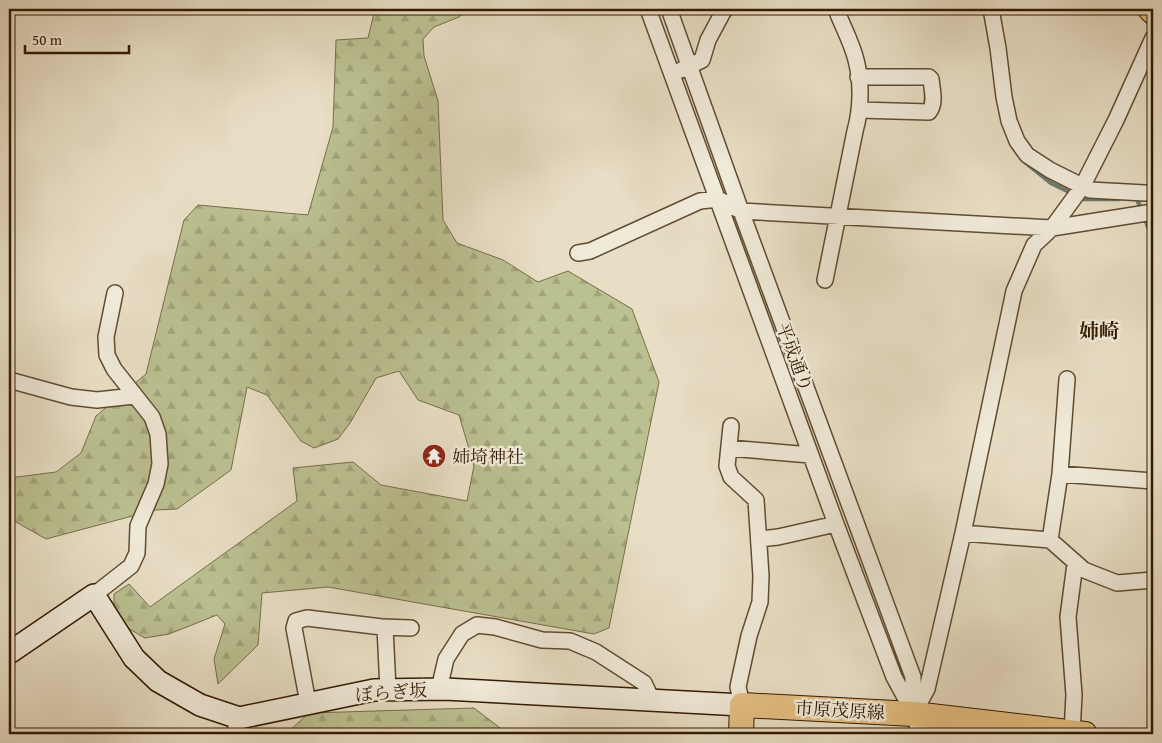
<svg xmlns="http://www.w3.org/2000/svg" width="1162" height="743" font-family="'Gentium Book Plus','Noto Serif JP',serif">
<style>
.forest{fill:url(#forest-firs);stroke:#786e48}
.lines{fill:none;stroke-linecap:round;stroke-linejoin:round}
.stream{stroke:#6f7c6e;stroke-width:4.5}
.street-casing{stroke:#614c31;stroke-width:18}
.secondary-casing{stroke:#341b00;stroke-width:24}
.primary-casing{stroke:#341b00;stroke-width:26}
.street{stroke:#f0ead9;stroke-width:15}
.secondary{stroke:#f0ead9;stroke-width:21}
.primary{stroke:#e4bf82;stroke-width:24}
.labels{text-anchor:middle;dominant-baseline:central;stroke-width:5;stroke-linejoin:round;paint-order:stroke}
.street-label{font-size:18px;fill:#341b00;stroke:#f0ead9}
.poi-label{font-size:18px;fill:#341b00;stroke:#f0ead9;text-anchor:start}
.quarter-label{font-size:20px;font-weight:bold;fill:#341b00;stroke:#f0ead9}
</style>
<defs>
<pattern id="forest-firs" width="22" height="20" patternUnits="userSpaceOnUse" patternTransform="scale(1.25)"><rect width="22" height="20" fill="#bbc091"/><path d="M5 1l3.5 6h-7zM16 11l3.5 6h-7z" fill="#a1a47b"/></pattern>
</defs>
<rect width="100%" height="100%" fill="#e8dec5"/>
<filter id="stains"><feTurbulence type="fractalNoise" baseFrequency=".004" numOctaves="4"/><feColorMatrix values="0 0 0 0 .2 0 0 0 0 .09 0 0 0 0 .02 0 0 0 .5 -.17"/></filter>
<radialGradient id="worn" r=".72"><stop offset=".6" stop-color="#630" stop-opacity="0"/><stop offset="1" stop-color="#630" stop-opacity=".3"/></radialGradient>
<!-- forest -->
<path class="forest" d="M375,9H469L459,17L434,27L423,39L424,56L438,101L443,220L457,243L503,260L538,282L568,271L632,309L659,382L609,628L594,634L328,587L262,593L258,645L218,684L214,659L225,624L217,615L169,634L145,638L114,620V594L129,584L150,607L297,501L293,468L353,462L381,485L467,501L474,466L459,415L418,400L399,371L376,378L350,423L338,439L314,448L301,441L267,395L247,387L231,470L177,509L155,510L46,539L9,518V478L56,472L81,453L96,416L146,374L184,220L198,205L308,215L333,127L336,40L368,38Z
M474,708L508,734L287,733L309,713Z"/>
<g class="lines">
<!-- stream -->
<path class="stream" d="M1025,162L1051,183L1084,199H1119
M1134,199H1137L1153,239"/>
<!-- street casing -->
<g class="street-casing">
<path id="street" d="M648,9L836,524L894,677L914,714L920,734
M669,9L741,211L913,677L914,714L932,734
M991,9L998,48L1004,97L1009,121L1017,141L1027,155L1050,170L1090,190L1145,193
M681,70L702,60L708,40L723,12L726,9
M858,77H929L931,79C932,90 936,103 929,112L859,110
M578,253L590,251L700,201L718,199L741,211L1052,228L1153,212
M825,280L855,131C861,110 862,83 856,60C852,43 842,25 836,9
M9,380L71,397L97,400L134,396
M731,426L727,466L731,477L756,500L761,576L760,602L749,636L738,687L742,705
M729,448L810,455
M1060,474L1153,481
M963,533L1050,540L1084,570L1117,583L1153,580
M760,539L778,537L836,524
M1050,540L1060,474L1067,379
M94,595L131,566L137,553L138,526L156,484L160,464L158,434L152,417L114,369L107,355L106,337L115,293
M385,627L388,690
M439,689L446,659L462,634L477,625L495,627L542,640L570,641L596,652L644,683L652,700
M308,703L294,628L296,621L307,618L382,627L411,628
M915,711L927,689L963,533L1014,291L1034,245L1052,228L1082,187L1116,120L1153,38
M1072,733L1074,695L1068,617L1075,564
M234,734L239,718"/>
</g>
<!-- secondary casing -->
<g class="secondary-casing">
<path id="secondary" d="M9,653L94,595L134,658L158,681L200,705L239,718L374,690L445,689L742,705"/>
</g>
<!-- primary casing -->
<g class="primary-casing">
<path id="primary" d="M1150,9L1153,12
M741,734L742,705L914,714L1085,734"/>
</g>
<!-- street -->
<use href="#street" class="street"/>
<!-- secondary -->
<use href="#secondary" class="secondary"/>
<!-- primary -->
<use href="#primary" class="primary"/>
</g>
<!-- icons -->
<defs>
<g id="temple-disc" transform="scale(1.25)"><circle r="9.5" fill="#8f2418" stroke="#f0ead9"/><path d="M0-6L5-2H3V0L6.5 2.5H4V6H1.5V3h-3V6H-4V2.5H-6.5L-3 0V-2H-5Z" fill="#fff"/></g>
</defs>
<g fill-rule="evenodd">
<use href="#temple-disc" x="434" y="456"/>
</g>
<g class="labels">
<!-- street labels -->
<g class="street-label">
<text transform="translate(795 357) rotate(70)">平成通り</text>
<text transform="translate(391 692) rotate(-4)">ぼらぎ坂</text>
<text transform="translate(840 710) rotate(3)">市原茂原線</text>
</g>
<!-- poi labels -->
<g class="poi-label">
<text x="452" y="456">姉埼神社</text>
</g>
<!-- quarter labels -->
<g class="quarter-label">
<text x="1099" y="330">姉崎</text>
</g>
</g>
<!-- margin -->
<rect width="1162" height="743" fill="none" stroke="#e8dec5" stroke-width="30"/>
<rect x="10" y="10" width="1142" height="723" fill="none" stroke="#341b00" stroke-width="2.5"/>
<rect x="15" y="15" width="1132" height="713" fill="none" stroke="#341b00"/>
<!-- scale -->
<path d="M25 45v8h104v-8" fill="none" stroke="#341b00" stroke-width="2.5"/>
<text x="32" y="45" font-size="15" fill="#341b00" stroke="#f0ead9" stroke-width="4" paint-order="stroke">50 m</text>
<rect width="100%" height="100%" filter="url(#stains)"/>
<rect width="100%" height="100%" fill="url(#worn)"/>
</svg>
